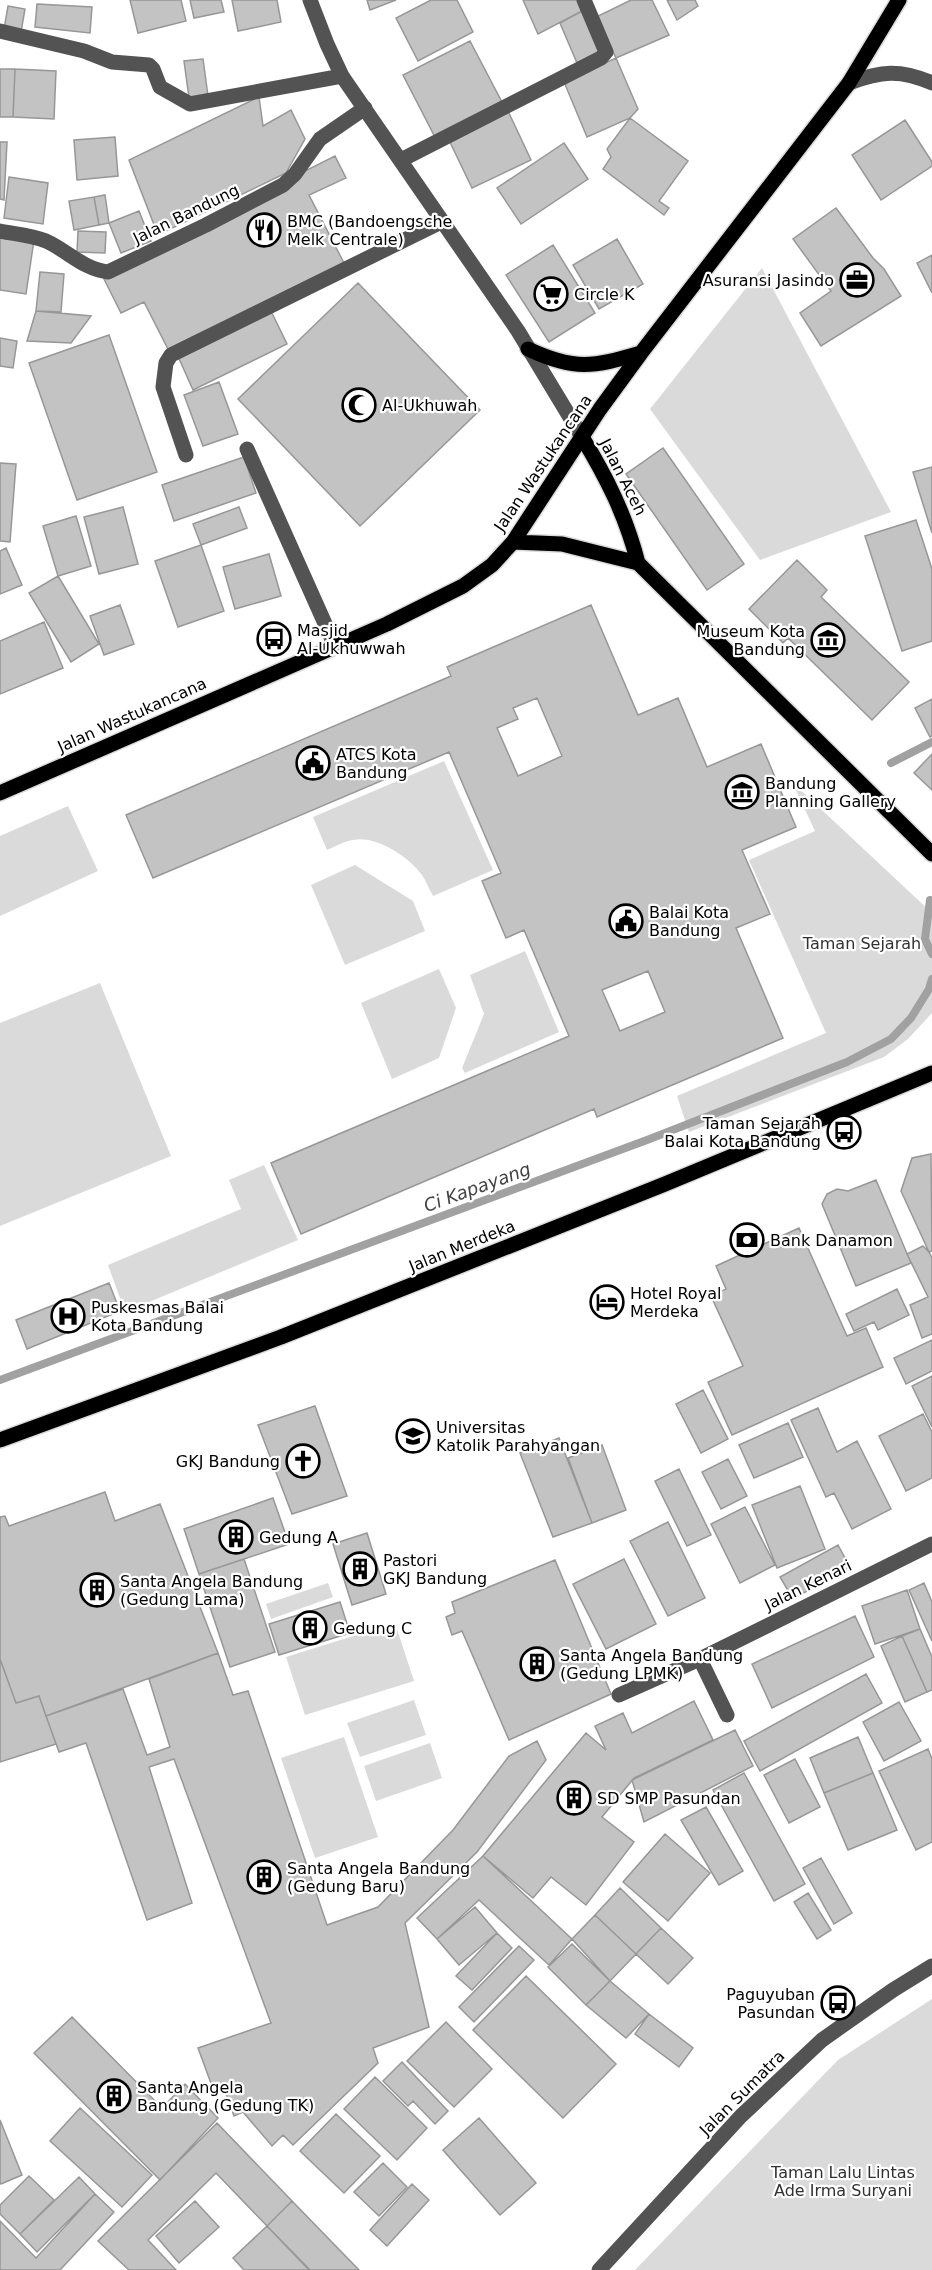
<svg xmlns="http://www.w3.org/2000/svg" width="932" height="2270" font-family="'DejaVu Sans',sans-serif">
<style>
.green{fill:#dadada}
.lines{fill:none;stroke-linecap:round;stroke-linejoin:round}
.stream{stroke:#a1a1a1;stroke-width:8}
.building{fill:#c3c3c3;stroke:#979797;stroke-width:1.5;fill-rule:evenodd}
.major-casing{stroke:#dbdbdb;stroke-width:18}
.minor{stroke:#535353;stroke-width:15}
.major{stroke:#000;stroke-width:15}
.labels{text-anchor:middle;dominant-baseline:central;stroke-width:4.5;stroke-linejoin:round;paint-order:stroke}
.street-label{font-size:16px;fill:#000;stroke:#fff}
.poi-label{font-size:16px;fill:#000;stroke:#fff;text-anchor:start}
.park-label{font-size:16px;fill:#313131;stroke:#fff}
.water-label{font-size:18px;font-style:italic;fill:#424242;stroke:#fff}
</style>
<rect width="100%" height="100%" fill="#fff"/>
<!-- green -->
<path class="green" d="M762,268L891,512L760,560L650,409Z
M444,761L493,870L433,896C429,889 426,881 422,875C409,857 376,835 353,840C345,841 336,846 327,850L313,817Z
M792,782L932,913V1013L908,1039L884,1057L689,1132L677,1096L826,1033L749,860L815,831Z
M68,806L98,871L0,916V836Z
M355,865L413,901L425,931L345,965L311,885Z
M525,951L559,1032L465,1073L462,1068L484,1014L470,975Z
M439,969L456,1008L439,1058L392,1079L361,1003Z
M100,983L171,1156L0,1226V1023Z
M264,1165L298,1240L125,1312L108,1265L241,1209L229,1180Z
M328,1583L333,1597L271,1619L266,1604Z
M395,1623L414,1681L305,1715L286,1657Z
M414,1700L426,1735L360,1757L347,1723Z
M344,1737L378,1837L315,1858L281,1758Z
M430,1743L442,1778L376,1801L364,1766Z
M932,1999V2270H635L838,2060Z"/>
<g class="lines">
<!-- stream -->
<path class="stream" d="M891,763L932,742
M930,900L925,939L932,954
M0,1380L647,1140L847,1062L891,1039L911,1018L929,989L932,979"/>
</g>
<!-- building -->
<path class="building" d="M130,0H181L186,21L138,33Z
M190,0H221L224,12L194,18Z
M232,0H277L281,22L238,31Z
M367,0H396L370,10Z
M431,0H457L473,32L418,61L396,18Z
M523,0H579L584,10L538,34Z
M631,0H652L669,35L616,58L596,17Z
M667,0H695L698,6L677,20Z
M37,4L92,7L90,33L35,27Z
M8,6L25,9L21,32L4,29Z
M584,10L602,52L577,63L560,23Z
M470,41L504,106L437,141L403,75Z
M616,58L638,109L630,118L587,137L564,82Z
M203,59L208,96L189,98L184,61Z
M0,69H15L13,117H0Z
M15,69L56,71L54,119L13,117Z
M259,97L263,126L291,110L305,139L286,173L158,235L129,160Z
M508,111L531,160L472,188L449,140Z
M630,118L688,161L659,201L669,208L664,215L603,169L611,157L607,149Z
M905,120L932,162V166L881,200L852,155Z
M115,137L118,176L77,180L74,140Z
M0,142H7L4,200L0,199Z
M564,143L588,179L521,224L497,188Z
M335,156L346,178L309,195L345,265L170,353L144,302L121,313L104,279L288,187L305,171Z
M9,177L48,183L43,224L4,218Z
M105,195L109,223L99,225L94,197Z
M94,197L99,225L74,230L69,201Z
M836,208L873,258L884,269L901,296L821,346L800,313L831,291L793,239Z
M139,211L151,241L121,253L109,223Z
M78,231L106,232L105,253L77,252Z
M0,236L34,240L26,294L0,290Z
M617,239L643,284L599,309L573,265Z
M553,245L595,313L549,342L506,275Z
M932,255V293L917,263Z
M40,272L64,274L61,312L36,311Z
M358,283L480,410L360,526L238,399Z
M270,309L287,344L193,390L177,354Z
M36,311L91,316L71,343L27,341Z
M109,335L157,472L77,500L29,363Z
M0,338L17,341L13,368L0,366Z
M219,382L238,434L203,446L184,395Z
M663,448L744,564L707,590L626,474Z
M244,457L256,493L174,521L162,485Z
M0,463L16,464L10,542L0,541Z
M932,467V533L913,472Z
M123,507L138,564L99,574L84,517Z
M239,507L247,528L201,545L193,524Z
M76,516L91,566L58,576L43,526Z
M916,520L932,569V641L902,651L865,536Z
M201,545L224,611L178,627L155,561Z
M6,548L22,585L0,594V551Z
M269,554L281,596L235,609L223,567Z
M797,560L827,590L821,597L909,682L872,720L788,638L783,643L749,609Z
M58,576L99,644L71,662L29,593Z
M120,605L134,644L104,655L90,616Z
M591,605L638,715L678,698L707,767L761,744L796,827L742,850L770,914L736,928L783,1038L597,1117L594,1109L301,1234L271,1163L569,1036L524,930L506,938L482,881L501,873L449,752L153,878L126,815L451,676L447,667ZM537,698L562,756L518,776L497,728L518,719L513,708ZM648,971L665,1012L620,1031L602,990Z
M44,622L63,668L0,694V641Z
M932,699V736L930,737L915,708Z
M932,754V790L914,773Z
M931,1154L932,1251L929,1252L901,1191L912,1158Z
M876,1180L911,1263L856,1286L822,1204L827,1194L837,1189L848,1191Z
M799,1228L847,1336L866,1328L883,1367L732,1435L708,1382L743,1366L711,1296L726,1289L716,1266Z
M923,1246L929,1252L932,1258V1334L922,1338L910,1305L928,1297L907,1254Z
M109,1283L120,1311L27,1349L16,1320Z
M897,1289L909,1315L878,1330L874,1322L854,1331L846,1314Z
M932,1340V1371L906,1384L894,1358Z
M932,1376V1427L912,1386Z
M703,1390L728,1439L701,1453L676,1404Z
M315,1406L347,1496L292,1514L258,1425Z
M818,1408L837,1452L857,1441L891,1509L852,1529L834,1493L826,1497L791,1420Z
M923,1414L932,1432V1478L906,1491L879,1436Z
M788,1423L803,1457L754,1478L739,1445Z
M559,1438L592,1523L553,1537L520,1453Z
M602,1445L626,1510L592,1523L568,1458Z
M728,1459L747,1496L721,1509L702,1472Z
M679,1469L711,1535L687,1546L655,1481Z
M800,1486L825,1549L777,1568L752,1505Z
M105,1492L115,1521L160,1504L218,1653L46,1716L39,1696L16,1703L0,1659V1517L5,1516L9,1526Z
M273,1498L289,1544L199,1574L184,1529Z
M745,1507L775,1565L740,1583L711,1524Z
M668,1522L705,1598L668,1616L630,1541Z
M367,1533L386,1594L352,1605L333,1544Z
M838,1545L850,1567L793,1599L780,1577Z
M244,1559L275,1652L230,1667L199,1574Z
M624,1559L656,1624L606,1649L573,1584Z
M555,1560L611,1694L509,1740L462,1631L452,1635L446,1617L455,1613L452,1602Z
M924,1583L932,1602V1641L909,1590Z
M907,1590L920,1629L875,1644L862,1606Z
M340,1602L350,1633L279,1655L269,1624Z
M855,1616L874,1657L772,1708L752,1664Z
M920,1629L932,1657V1690L927,1692L902,1636Z
M902,1636L927,1692L905,1702L881,1646Z
M218,1653L233,1695L248,1691L327,1925L378,1907L453,1830L509,1756L537,1741L546,1760L477,1852L405,1923L429,2027L373,2048L378,2063L293,2145L283,2135L272,2146L243,2112L234,2116L225,2091L215,2094L198,2048L271,2023L174,1759L149,1767L192,1903L147,1920L86,1743L59,1752L46,1716L123,1689L147,1755L170,1747L149,1679Z
M0,1659L16,1703L39,1696L56,1744L0,1762Z
M866,1674L882,1703L760,1771L744,1741Z
M694,1701L713,1740L634,1778L602,1817L634,1842L586,1905L551,1877L533,1898L483,1856L586,1733L606,1750L595,1726L623,1713L632,1733Z
M899,1702L921,1741L884,1761L863,1722Z
M735,1730L753,1766L644,1822L632,1780Z
M858,1737L873,1773L824,1793L810,1758Z
M928,1749L932,1759V1842L916,1850L879,1771Z
M795,1759L820,1807L789,1823L764,1775Z
M744,1773L805,1884L774,1901L713,1790Z
M873,1773L897,1830L848,1850L824,1793Z
M706,1807L743,1871L719,1885L681,1820Z
M665,1834L710,1873L668,1921L623,1882Z
M483,1856L572,1939L549,1965L479,1900L437,1939L417,1918Z
M821,1858L852,1913L834,1924L803,1868Z
M620,1888L661,1928L636,1954L595,1915Z
M808,1893L831,1930L817,1939L794,1902Z
M475,1907L497,1933L459,1965L437,1939Z
M595,1915L636,1954L610,1981L572,1939Z
M661,1928L693,1958L668,1984L636,1954Z
M497,1933L512,1948L472,1990L456,1976Z
M572,1944L610,1981L586,2005L548,1967Z
M519,1946L534,1960L474,2022L459,2007Z
M526,1976L616,2064L563,2118L473,2030Z
M610,1981L649,2014L626,2038L586,2005Z
M649,2014L693,2048L679,2067L635,2034Z
M72,2017L162,2108L185,2084L218,2118L160,2180L34,2053Z
M446,2022L492,2069L454,2107L407,2061Z
M402,2062L448,2111L435,2124L413,2101L408,2106L383,2081Z
M375,2077L427,2128L397,2160L344,2109Z
M80,2108L152,2175L122,2207L50,2141Z
M336,2114L380,2156L344,2193L300,2151Z
M479,2118L536,2183L500,2215L443,2150Z
M0,2120L22,2175L1,2184L0,2182Z
M217,2123L292,2201L267,2226L216,2173L148,2240L176,2270H129L98,2241Z
M383,2163L407,2187L379,2216L354,2192Z
M29,2176L54,2200L20,2234L0,2214V2205Z
M79,2177L95,2194L37,2252L20,2234Z
M412,2184L429,2200L387,2246L370,2230Z
M95,2194L114,2212L60,2270H0V2221L36,2258Z
M195,2201L219,2227L179,2263L156,2236Z
M292,2201L359,2270H310L267,2226Z
M267,2226L309,2270H244L233,2258Z"/>
<g class="lines">
<!-- major casing -->
<g class="major-casing">
<path id="major" d="M528,349C575,371 593,367 641,353
M582,437C607,478 626,516 638,563L932,854
M513,542L562,544L638,563
M0,793L387,624L463,586L492,565L513,542L600,409L641,353L849,83L899,0
M0,1440L281,1337L665,1184L932,1073"/>
</g>
<!-- minor -->
<path class="minor" d="M310,0L327,44L342,76L518,331L582,437
M0,31L84,51L112,62L149,65L153,69L160,87L190,104L342,76
M849,83C881,71 900,69 932,83
M401,160L601,58L606,52L584,0
M0,231C15,234 31,235 46,241C68,251 83,269 108,272L206,225L283,185L295,174L320,139L365,108
M247,449L335,646
M186,455L163,387L166,363L171,355L441,222
M700,1659L727,1715
M619,1695L700,1659L932,1544
M599,2270L741,2116L822,2040L893,1990L932,1966"/>
<!-- major -->
<use href="#major" class="major"/>
</g>
<!-- icons -->
<defs>
<g id="restaurant-ring" transform="scale(1.725)"><circle r="9.5" fill="#fff" stroke="#000" stroke-width="1.5"/><path d="M-5-6h1v4h1v-4h1v4h1v-4h1v5L-1.5 .5V6h-2V.5L-5-1ZM5-6V6H3V1.5H1.5Q1.5-4 5-6Z" fill="#000"/></g>
<g id="office-ring" transform="scale(1.725)"><circle r="9.5" fill="#fff" stroke="#000" stroke-width="1.5"/><path d="M-6-3h4V-5.5h4V-3h4V5H-6ZM-1-4.5V-3h2v-1.5ZM-6 0V1H6V0Z" fill="#000"/></g>
<g id="supermarket-ring" transform="scale(1.725)"><circle r="9.5" fill="#fff" stroke="#000" stroke-width="1.5"/><path d="M-6-5.5h2.5l.6 2H6L4.5 2H-2.5L-4.4-4H-6ZM-1.5 3.2a1.3 1.3 0 1 0 .1 0ZM3 3.2a1.3 1.3 0 1 0 .1 0Z" fill="#000"/></g>
<g id="mosque-ring" transform="scale(1.725)"><circle r="9.5" fill="#fff" stroke="#000" stroke-width="1.5"/><path d="M3.5-4.9A6 6 0 1 0 3.5 4.9A5 5 0 1 1 3.5-4.9Z" fill="#000"/></g>
<g id="bus-ring" transform="scale(1.725)"><circle r="9.5" fill="#fff" stroke="#000" stroke-width="1.5"/><path d="M-5-6H5V4H4V6H2V4H-2V6H-4V4H-5ZM-3.5-4V0h7V-4ZM-3.5 1.2v1.5H-2V1.2ZM2 1.2v1.5H3.5V1.2Z" fill="#000"/></g>
<g id="museum-ring" transform="scale(1.725)"><circle r="9.5" fill="#fff" stroke="#000" stroke-width="1.5"/><path d="M0-6L6-3V-2H-6V-3ZM-5-1h2V3h-2ZM-1-1h2V3h-2ZM3-1h2V3H3ZM-6 4H6V6H-6Z" fill="#000"/></g>
<g id="civic-ring" transform="scale(1.725)"><circle r="9.5" fill="#fff" stroke="#000" stroke-width="1.5"/><path d="M-.6-6.5H3V-4.5H.6V-3L4-1V1h2V6H-6V1h2V-1L-.6-3ZM-1.2 2.5V6h2.4V2.5Z" fill="#000"/></g>
<g id="bank-ring" transform="scale(1.725)"><circle r="9.5" fill="#fff" stroke="#000" stroke-width="1.5"/><path d="M-6-4H6V4H-6ZM0-2.3a2.3 2.3 0 1 0 0 4.6a2.3 2.3 0 1 0 0-4.6Z" fill="#000"/></g>
<g id="hotel-ring" transform="scale(1.725)"><circle r="9.5" fill="#fff" stroke="#000" stroke-width="1.5"/><path d="M-6-4.5h1.5V1H6V5H4.5V3h-9V5H-6ZM-4 0a1.8 1.8 0 1 1 3.6 0ZM.5 0V-2.5h3Q6-2.5 6 0Z" fill="#000"/></g>
<g id="hospital-ring" transform="scale(1.725)"><circle r="9.5" fill="#fff" stroke="#000" stroke-width="1.5"/><path d="M-5-5h3v3.5h4V-5h3V5h-3V1.5h-4V5h-3Z" fill="#000"/></g>
<g id="university-ring" transform="scale(1.725)"><circle r="9.5" fill="#fff" stroke="#000" stroke-width="1.5"/><path d="M0-5L7-2L0 1L-7-2ZM-4 1L0 2.5L4 1V4Q0 6-4 4Z" fill="#000"/></g>
<g id="church-ring" transform="scale(1.725)"><circle r="9.5" fill="#fff" stroke="#000" stroke-width="1.5"/><path d="M-1.2-6h2.4v3.5h3.3v2.4h-3.3V6h-2.4V-.1h-3.3v-2.4h3.3Z" fill="#000"/></g>
<g id="building-ring" transform="scale(1.725)"><circle r="9.5" fill="#fff" stroke="#000" stroke-width="1.5"/><path d="M-4-6H4V6H1V3H-1V6H-4ZM-2.5-4.3h1.7v1.8h-1.7ZM.8-4.3h1.7v1.8H.8ZM-2.5-1h1.7V.8h-1.7ZM.8-1h1.7V.8H.8Z" fill="#000"/></g>
</defs>
<g fill-rule="evenodd">
<use href="#restaurant-ring" x="264" y="230"/>
<use href="#office-ring" x="857" y="280"/>
<use href="#supermarket-ring" x="551" y="294"/>
<use href="#mosque-ring" x="359" y="405"/>
<use href="#bus-ring" x="274" y="639"/>
<use href="#museum-ring" x="828" y="640"/>
<use href="#civic-ring" x="313" y="763"/>
<use href="#museum-ring" x="742" y="792"/>
<use href="#civic-ring" x="626" y="921"/>
<use href="#bus-ring" x="844" y="1132"/>
<use href="#bank-ring" x="747" y="1240"/>
<use href="#hotel-ring" x="607" y="1302"/>
<use href="#hospital-ring" x="68" y="1316"/>
<use href="#university-ring" x="413" y="1436"/>
<use href="#church-ring" x="303" y="1461"/>
<use href="#building-ring" x="236" y="1537"/>
<use href="#building-ring" x="360" y="1569"/>
<use href="#building-ring" x="97" y="1590"/>
<use href="#building-ring" x="310" y="1628"/>
<use href="#building-ring" x="537" y="1664"/>
<use href="#building-ring" x="574" y="1798"/>
<use href="#building-ring" x="264" y="1877"/>
<use href="#bus-ring" x="838" y="2003"/>
<use href="#building-ring" x="114" y="2096"/>
</g>
<g class="labels">
<!-- street labels -->
<g class="street-label">
<text transform="translate(186 214) rotate(-26)">Jalan Bandung</text>
<text transform="translate(543 463) rotate(-56)">Jalan Wastukancana</text>
<text transform="translate(623 477) rotate(63)">Jalan Aceh</text>
<text transform="translate(132 715) rotate(-24)">Jalan Wastukancana</text>
<text transform="translate(462 1246) rotate(-22)">Jalan Merdeka</text>
<text transform="translate(808 1585) rotate(-26)">Jalan Kenari</text>
<text transform="translate(742 2093) rotate(-45)">Jalan Sumatra</text>
</g>
<!-- poi labels -->
<g class="poi-label">
<text x="287" y="221">BMC (Bandoengsche<tspan x="287" dy="18">Melk Centrale)</tspan></text>
<text x="834" y="280" text-anchor="end">Asuransi Jasindo</text>
<text x="574" y="294">Circle K</text>
<text x="382" y="405">Al-Ukhuwah</text>
<text x="297" y="630">Masjid<tspan x="297" dy="18">Al-Ukhuwwah</tspan></text>
<text x="805" y="631" text-anchor="end">Museum Kota<tspan x="805" dy="18">Bandung</tspan></text>
<text x="336" y="754">ATCS Kota<tspan x="336" dy="18">Bandung</tspan></text>
<text x="765" y="783">Bandung<tspan x="765" dy="18">Planning Gallery</tspan></text>
<text x="649" y="912">Balai Kota<tspan x="649" dy="18">Bandung</tspan></text>
<text x="821" y="1123" text-anchor="end">Taman Sejarah<tspan x="821" dy="18">Balai Kota Bandung</tspan></text>
<text x="770" y="1240">Bank Danamon</text>
<text x="630" y="1293">Hotel Royal<tspan x="630" dy="18">Merdeka</tspan></text>
<text x="91" y="1307">Puskesmas Balai<tspan x="91" dy="18">Kota Bandung</tspan></text>
<text x="436" y="1427">Universitas<tspan x="436" dy="18">Katolik Parahyangan</tspan></text>
<text x="280" y="1461" text-anchor="end">GKJ Bandung</text>
<text x="259" y="1537">Gedung A</text>
<text x="383" y="1560">Pastori<tspan x="383" dy="18">GKJ Bandung</tspan></text>
<text x="120" y="1581">Santa Angela Bandung<tspan x="120" dy="18">(Gedung Lama)</tspan></text>
<text x="333" y="1628">Gedung C</text>
<text x="560" y="1655">Santa Angela Bandung<tspan x="560" dy="18">(Gedung LPMK)</tspan></text>
<text x="597" y="1798">SD SMP Pasundan</text>
<text x="287" y="1868">Santa Angela Bandung<tspan x="287" dy="18">(Gedung Baru)</tspan></text>
<text x="815" y="1994" text-anchor="end">Paguyuban<tspan x="815" dy="18">Pasundan</tspan></text>
<text x="137" y="2087">Santa Angela<tspan x="137" dy="18">Bandung (Gedung TK)</tspan></text>
</g>
<!-- park labels -->
<g class="park-label">
<text x="862" y="943">Taman Sejarah</text>
<text x="843" y="2172">Taman Lalu Lintas<tspan x="843" dy="18">Ade Irma Suryani</tspan></text>
</g>
<!-- water labels -->
<g class="water-label">
<text transform="translate(477 1187) rotate(-20)">Ci Kapayang</text>
</g>
</g>
</svg>
